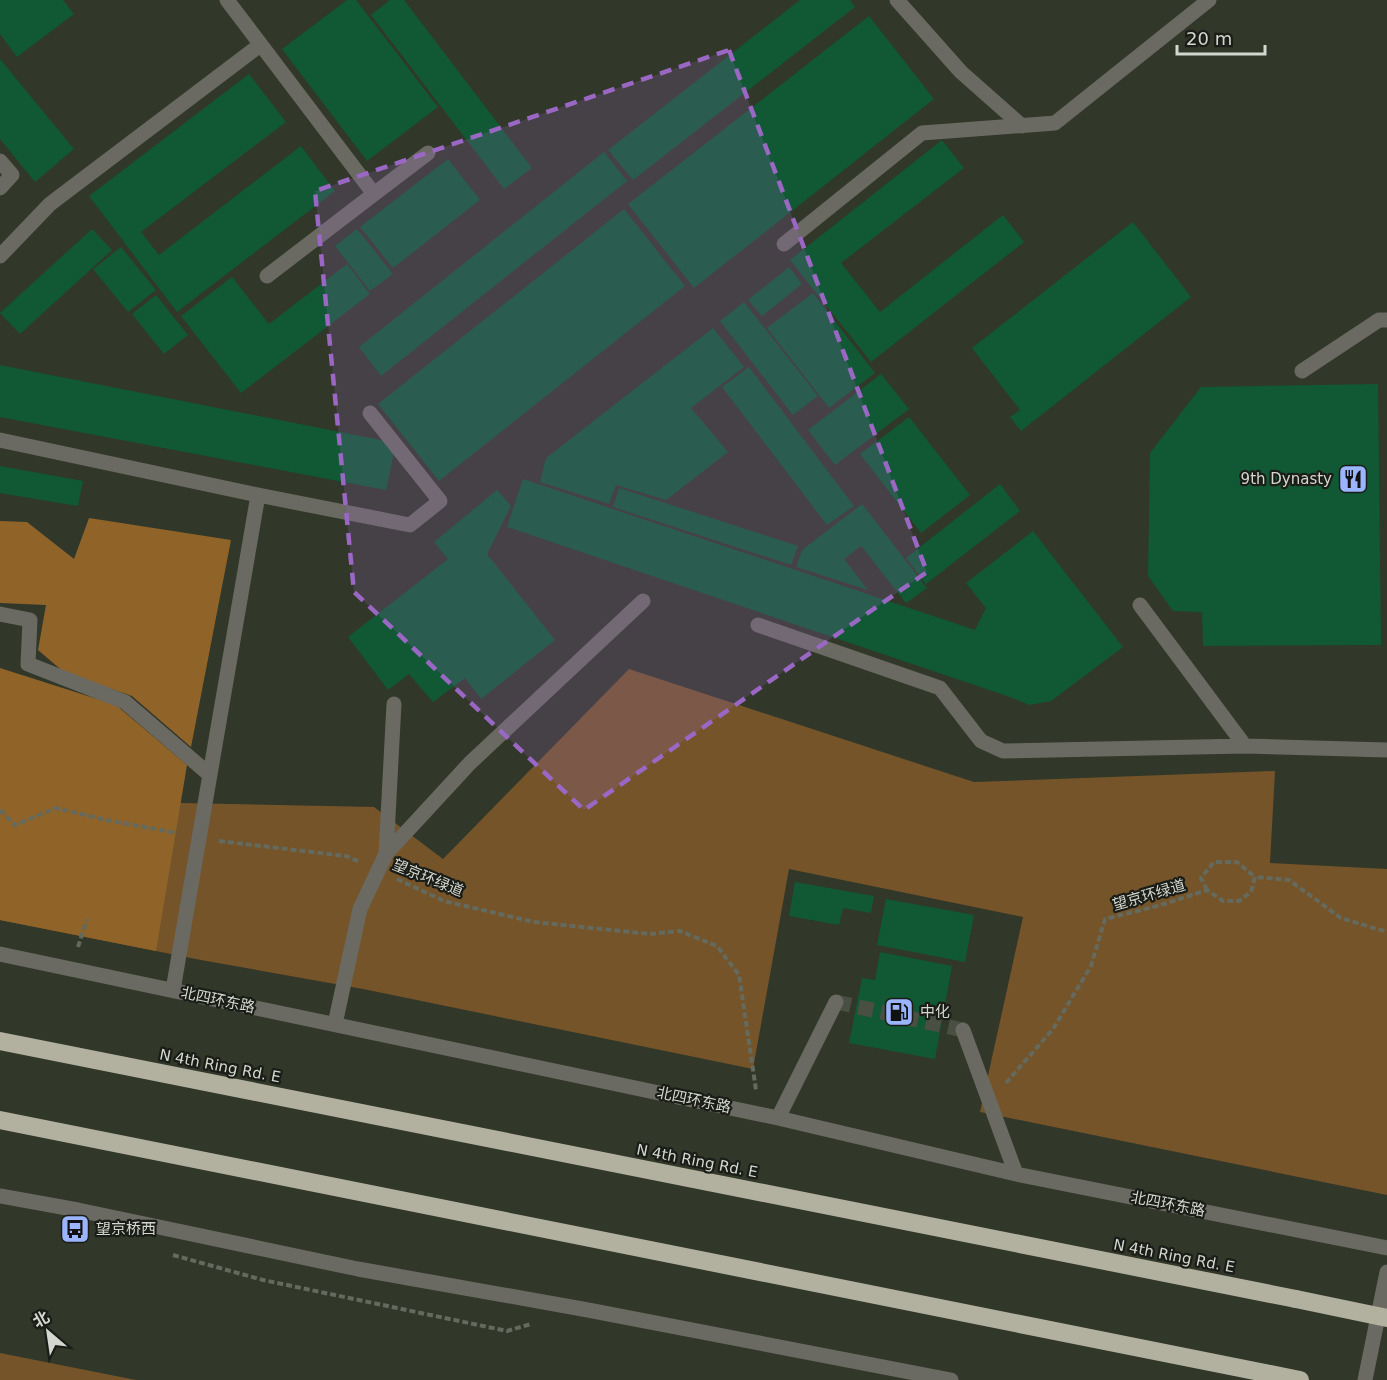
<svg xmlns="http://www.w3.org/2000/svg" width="1387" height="1380" font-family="'DejaVu Sans','Noto Sans SC',sans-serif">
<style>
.green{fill:#75542a}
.forest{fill:#906429}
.building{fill:#105934}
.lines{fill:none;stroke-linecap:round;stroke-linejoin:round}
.minor-tunnel{stroke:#494f42;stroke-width:15;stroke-dasharray:15 8;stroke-linecap:butt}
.path{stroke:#646a5d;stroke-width:4;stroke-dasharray:6 3;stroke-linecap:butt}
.minor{stroke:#6a6962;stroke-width:15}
.highway{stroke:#b2b09e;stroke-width:18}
.highway-bridge{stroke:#b2b09e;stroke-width:18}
.marked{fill:#9a68c4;fill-opacity:0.2;stroke:#9a68c4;stroke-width:4.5;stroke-dasharray:12 8;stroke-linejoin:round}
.labels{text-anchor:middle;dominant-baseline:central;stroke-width:4.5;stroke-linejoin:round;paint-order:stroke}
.poi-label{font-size:15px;fill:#d3d7ce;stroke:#1a1d17;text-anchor:start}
.street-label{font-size:15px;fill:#d3d7ce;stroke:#1a1d17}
</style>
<rect width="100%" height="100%" fill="#313729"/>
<!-- green -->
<path class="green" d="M629,669L974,782L1275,771L1270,863L1387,869V1195L980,1112L1023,917L789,869L753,1069L363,989L201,960L0,920V748L180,803L374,807L443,859Z
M0,1353L136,1380H0Z"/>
<!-- forest -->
<path class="forest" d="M89,518L231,540L191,747L132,696L65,673L38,650L46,605L0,603V521L27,522L74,559Z
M0,668L116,705L187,765L156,951L0,920Z"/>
<!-- building -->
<path class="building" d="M0,0H63L74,14L17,57L0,34Z
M347,0H356L438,107L367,161L282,49Z
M390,0H404L532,168L504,189L371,15Z
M800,0H850L855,7L633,180L608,150Z
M869,16L934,99L694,288L628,204Z
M0,59L74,149L35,182L0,139Z
M249,74L286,122L141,232L159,255L301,146L335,191L177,312L89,196Z
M942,140L964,168L841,263L880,312L1003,215L1024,242L871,362L790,260Z
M604,152L627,181L381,376L359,347Z
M448,159L480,200L393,268L360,227Z
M624,209L685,286L439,481L378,404Z
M1133,222L1191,297L1021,431L1010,417L1020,410L972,348Z
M92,229L112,250L20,334L0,313Z
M357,229L393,274L370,291L335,246Z
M121,247L156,290L128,312L93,269Z
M347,264L370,294L241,393L181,316L232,277L269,324Z
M789,267L802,284L762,316L748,300Z
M813,293L875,373L829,408L767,328Z
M156,295L188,335L164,354L132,314Z
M744,302L818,396L793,415L720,321Z
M713,328L744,367L691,408L728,452L666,500L616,485L609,504L540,482L546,458Z
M0,365L396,443L386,490L0,417Z
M749,367L854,506L827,525L722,387Z
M881,374L909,409L835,465L808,430Z
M1378,384L1381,645L1203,646L1202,612L1173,611L1148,576L1150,453L1201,387Z
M909,417L970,495L921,533L860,454Z
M0,466L83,481L78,506L0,493Z
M523,479L975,630L986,608L966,583L1033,531L1123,647L1051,701L1029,705L1010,697L507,527Z
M1000,484L1020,511L926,584L906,558Z
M619,488L798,546L791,565L613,507Z
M497,490L511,506L487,554L555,640L481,699L465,678L433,702L409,674L388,690L348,637L448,559L434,542Z
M862,504L927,588L906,603L861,546L844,559L868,590L796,567L802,550Z
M795,882L874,896L871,913L843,908L839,925L789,916Z
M886,899L974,915L965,962L877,945Z
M880,952L952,966L935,1059L849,1043L862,978L875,980Z"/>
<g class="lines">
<!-- minor-tunnel -->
<path class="minor-tunnel" d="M836,1002L963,1030"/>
<!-- path -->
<path class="path" d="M0,810L15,825L56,808L106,820L177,833
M219,841L346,856L360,862
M397,879L444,901L534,922L650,934L680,931L717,946L739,975L756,1090
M1207,890L1201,878L1214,862H1237L1255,877
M78,947L87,919
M1006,1083L1053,1029L1091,966L1105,919L1161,905L1207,890L1223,901H1239L1251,892L1255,877L1289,880L1341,918L1387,932
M173,1255L263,1280L507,1331L531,1324"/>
<!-- minor -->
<path class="minor" d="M227,0L374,194L267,276
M897,0L961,72L1022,126
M0,161L12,175L0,188
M374,194L428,153
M784,244L922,133L1055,123L1209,0
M0,256L50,204L260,45
M1302,371L1379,320H1387
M0,440L258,495L410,525L440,501L370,413
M1140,605L1245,746
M0,614L30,620L28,664L125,702L210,775
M758,625L940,688L981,741L1003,751L1245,746L1387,750
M386,854L470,763L643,601
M0,954L778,1118L1016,1174L1387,1248
M173,990L258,495
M335,1024L360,909L386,854L394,704
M963,1030L1016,1174
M778,1118L836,1002
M0,1196L78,1210L358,1269L588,1310L951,1380
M1365,1380L1387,1272"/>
<!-- highway -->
<path class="highway" d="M0,1041L1296,1299
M0,1120L1300,1380"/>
<!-- highway-bridge -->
<path class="highway-bridge" d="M1296,1299L1387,1318"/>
</g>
<!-- marked area -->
<path class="marked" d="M729,50L927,572L584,810L354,592L315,191Z"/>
<!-- icons -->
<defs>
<g id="restaurant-square" transform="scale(1.5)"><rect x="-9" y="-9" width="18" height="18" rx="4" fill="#9ab5fd" stroke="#1a1d17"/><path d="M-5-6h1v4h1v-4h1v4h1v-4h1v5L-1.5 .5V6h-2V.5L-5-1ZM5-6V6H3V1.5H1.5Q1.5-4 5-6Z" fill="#111"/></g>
<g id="fuel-square" transform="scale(1.5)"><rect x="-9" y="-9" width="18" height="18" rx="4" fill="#9ab5fd" stroke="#1a1d17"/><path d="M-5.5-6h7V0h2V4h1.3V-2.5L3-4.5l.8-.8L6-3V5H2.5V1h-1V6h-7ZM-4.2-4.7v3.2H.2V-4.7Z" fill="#111"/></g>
<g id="bus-square" transform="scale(1.5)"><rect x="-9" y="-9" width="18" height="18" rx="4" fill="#9ab5fd" stroke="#1a1d17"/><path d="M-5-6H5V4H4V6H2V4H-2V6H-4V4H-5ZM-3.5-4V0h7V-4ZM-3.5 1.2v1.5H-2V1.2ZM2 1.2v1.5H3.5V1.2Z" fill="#111"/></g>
</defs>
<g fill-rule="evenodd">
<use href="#restaurant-square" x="1353" y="479"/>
<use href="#fuel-square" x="899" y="1012"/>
<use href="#bus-square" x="75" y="1229"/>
</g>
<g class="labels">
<!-- poi labels -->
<g class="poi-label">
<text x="1332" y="479" text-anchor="end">9th Dynasty</text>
<text x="920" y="1012">中化</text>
<text x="96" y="1229">望京桥西</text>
</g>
<!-- street labels -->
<g class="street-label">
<text transform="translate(428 878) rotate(22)">望京环绿道</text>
<text transform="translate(1149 895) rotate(-16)">望京环绿道</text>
<text transform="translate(218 1000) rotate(12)">北四环东路</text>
<text transform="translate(220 1066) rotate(11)">N 4th Ring Rd. E</text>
<text transform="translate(694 1100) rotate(12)">北四环东路</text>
<text transform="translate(697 1161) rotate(11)">N 4th Ring Rd. E</text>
<text transform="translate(1168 1204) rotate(11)">北四环东路</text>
<text transform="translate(1174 1256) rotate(11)">N 4th Ring Rd. E</text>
</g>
</g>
<!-- north arrow -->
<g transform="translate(48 1332) rotate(331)" stroke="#1a1d17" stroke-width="4.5" paint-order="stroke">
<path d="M0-4.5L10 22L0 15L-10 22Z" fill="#d3d7ce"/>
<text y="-9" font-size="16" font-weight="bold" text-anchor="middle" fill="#d3d7ce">北</text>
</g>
<!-- scale -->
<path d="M1177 45v9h88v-9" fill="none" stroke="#d3d7ce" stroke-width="3"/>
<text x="1186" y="45" font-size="18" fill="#d3d7ce" stroke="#1a1d17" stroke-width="4.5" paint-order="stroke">20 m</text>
</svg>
